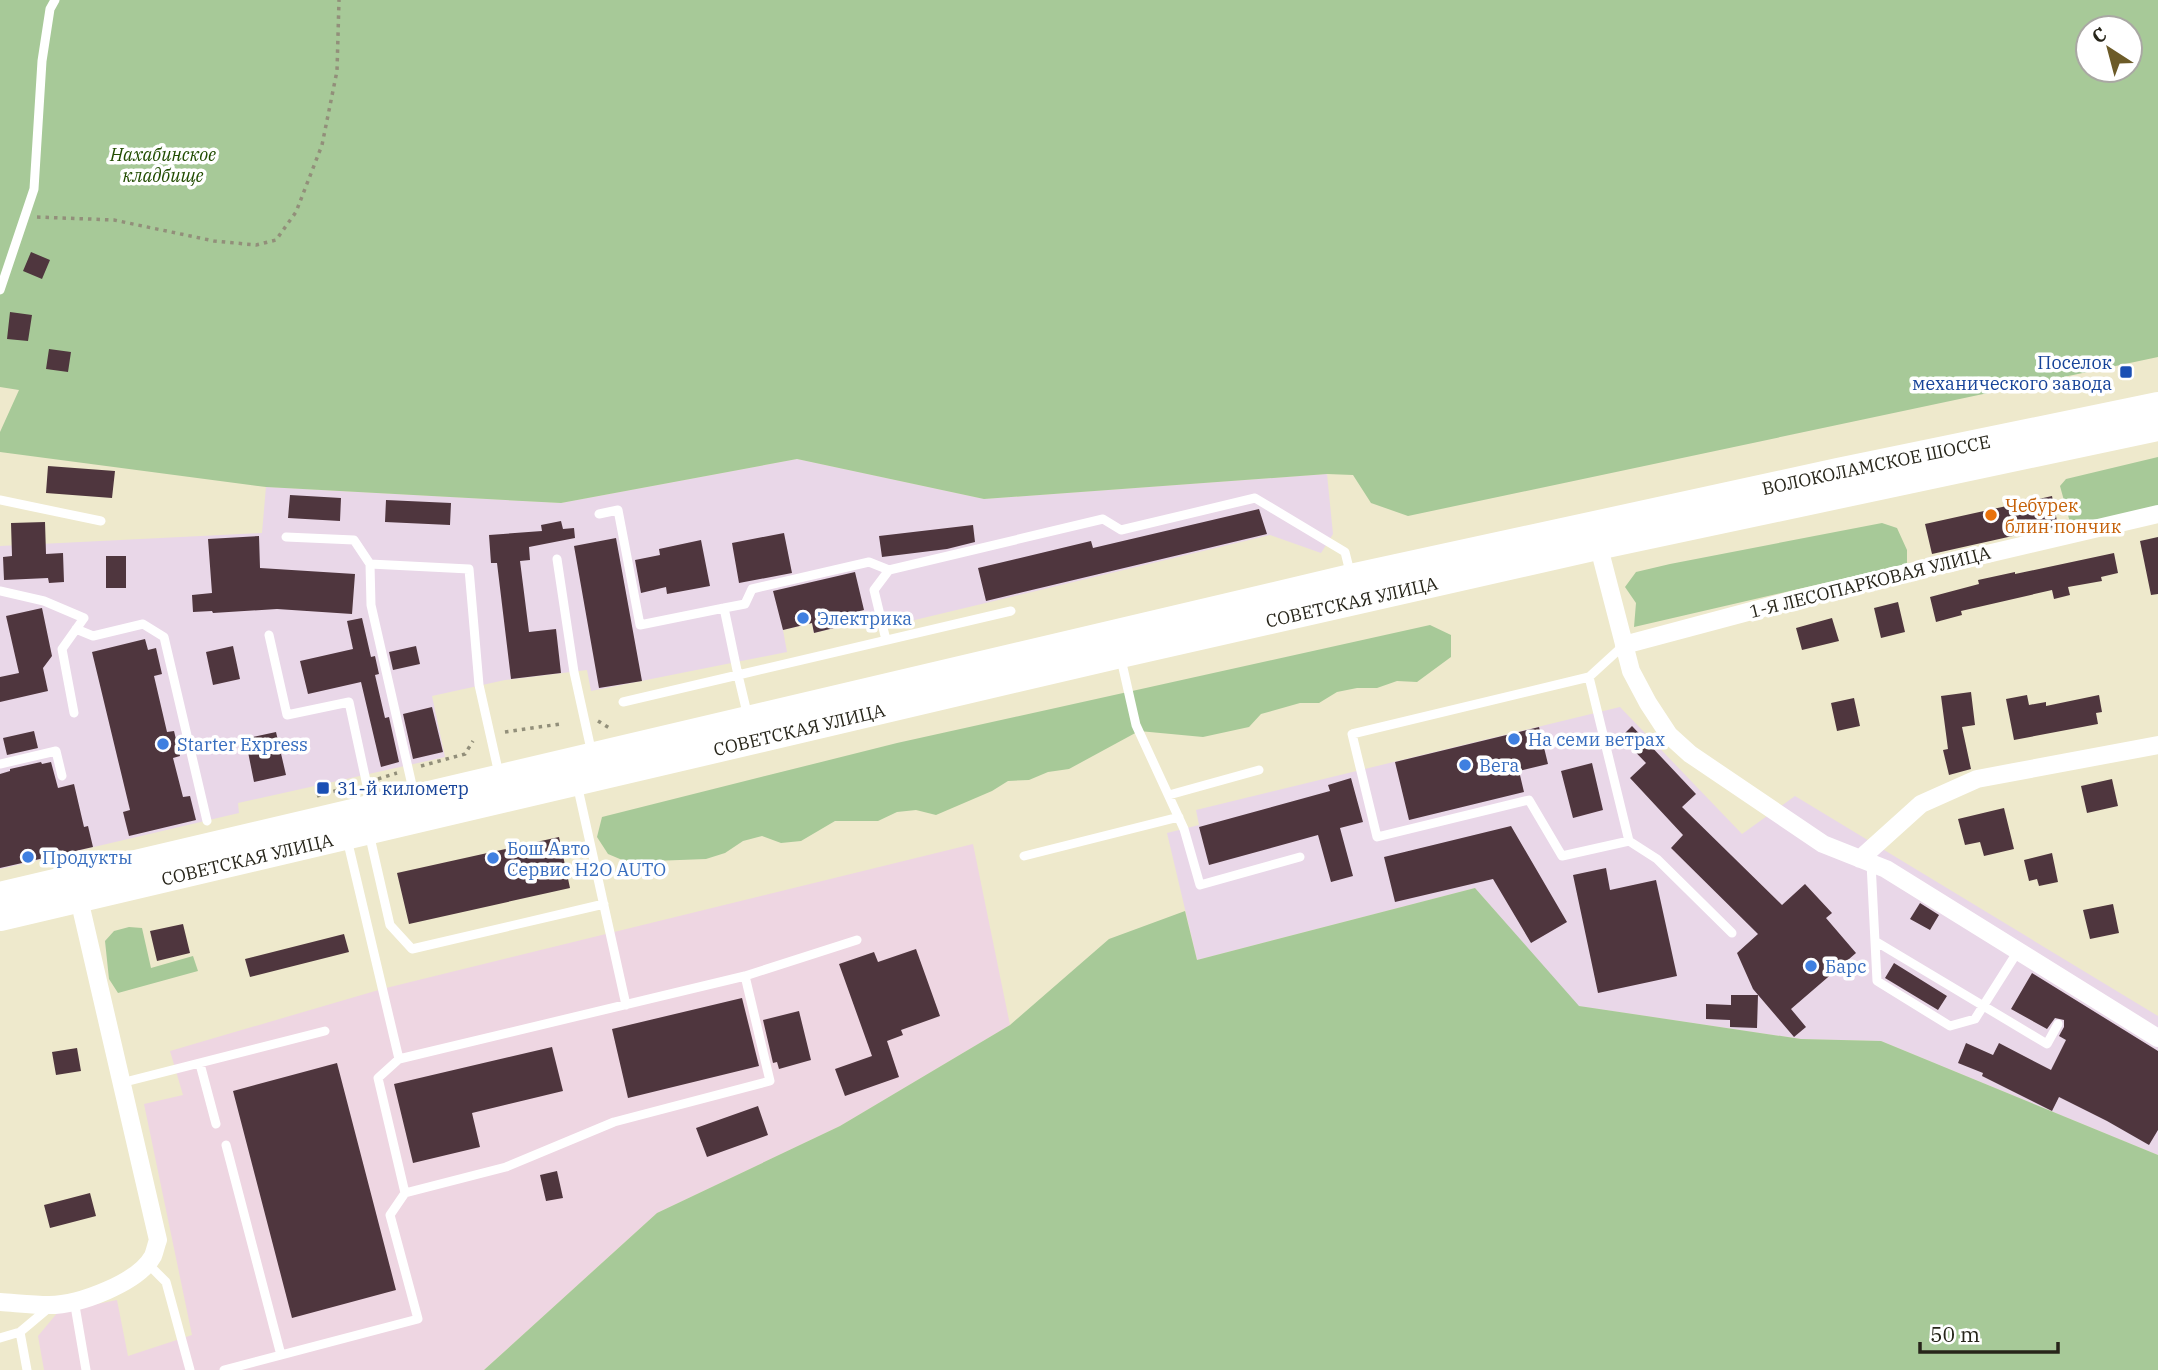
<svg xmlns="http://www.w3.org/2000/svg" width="2158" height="1370" font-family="'IBM Plex Serif',serif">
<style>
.commercial{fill:#e9d7e8}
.industrial{fill:#eed6e2}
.green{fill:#a7c998;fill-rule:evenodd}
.building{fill:#4f363e}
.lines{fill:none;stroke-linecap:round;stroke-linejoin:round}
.path{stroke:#928f7a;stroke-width:3.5;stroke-dasharray:3.5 5;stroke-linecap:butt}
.service{stroke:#fff;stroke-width:9}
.minor{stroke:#fff;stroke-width:18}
.primary{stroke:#fff;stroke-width:28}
.transit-dot{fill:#1a4fb4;stroke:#fff;stroke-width:2.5}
.food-dot{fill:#e8710a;stroke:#fff;stroke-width:2.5}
.shop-dot{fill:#3f7fe0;stroke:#fff;stroke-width:2.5}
.labels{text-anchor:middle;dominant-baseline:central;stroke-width:7;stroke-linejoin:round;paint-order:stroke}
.park-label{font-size:18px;font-style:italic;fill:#214c00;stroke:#fff}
.transit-label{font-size:18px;fill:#164399;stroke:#fff;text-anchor:end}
.street-label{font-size:18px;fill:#27251a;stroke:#fff}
.food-label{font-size:18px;fill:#c56008;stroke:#fff;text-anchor:start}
.shop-label{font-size:18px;fill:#366cbe;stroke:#fff;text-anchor:start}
</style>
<rect width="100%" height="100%" fill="#eee9cc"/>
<!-- commercial -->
<path class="commercial" d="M797,459L984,499L1327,474L1333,534L1321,553L1270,535L869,631L863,611L832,618L834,628L814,633L812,623L783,630L787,652L591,691L587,670L505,680L432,696L445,757L238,803L239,813L0,869V546L262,533L266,487L561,503Z
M1620,707L1742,834L1795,796L2158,1016V1155L1881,1041L1801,1039L1578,1006L1475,888L1197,960L1167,833L1199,825L1196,810Z"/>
<!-- industrial -->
<path class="industrial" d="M973,844L1010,1025L840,1126L657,1213L484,1370H44L38,1336L58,1312L117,1300L128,1356L192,1335L144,1104L183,1095L170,1051L382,989Z"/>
<!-- green -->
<path class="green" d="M0,0H2158V357L1408,516L1371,503L1353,475L1327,474L984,499L797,459L561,503L266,487L0,452V432L19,390L0,387ZM2088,28H2130V70H2088Z
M2158,457V507L2071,526L2060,486L2066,479Z
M1882,523L1897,528L1907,550V564L1634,627L1636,603L1625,587L1636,572L1670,564Z
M1430,625L1451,635V657L1417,682L1397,681L1377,688H1357L1337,692L1319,703H1300L1261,714L1249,727L1203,737L1139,731L1069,769L1048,772L1029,780L1008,781L992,791L936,815L916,810L897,812L878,821H835L801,841L781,843L762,836L743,841L725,853L706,859L627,862L608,854L597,837L602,817L897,743Z
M1475,888L1579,1006L1801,1039L1881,1041L2158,1155V1370H484L657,1213L840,1126L1010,1025L1109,939L1185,911L1197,960Z
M129,927L142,928L151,968L193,956L198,971L118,993L109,979L105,941L114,931Z"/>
<!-- building -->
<path class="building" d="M31,252L50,260L42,279L23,271Z
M10,312L32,315L28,341L7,339Z
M49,349L71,352L68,372L46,369Z
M48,466L115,471L112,498L46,493Z
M290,495L341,498L340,521L288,518Z
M2052,496L2058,526L1932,554L1925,524Z
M386,500L451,503L450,525L385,522Z
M1259,509L1267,534L986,601L978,568L1091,541L1093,548Z
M561,521L563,529L574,528L575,538L529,547L530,560L520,561L529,632L556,629L561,673L511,679L497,563H491L489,535L542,531L541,525Z
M45,522L46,554L63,553L64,582L49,583L48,578L4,580L3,557L12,556L11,523Z
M973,525L975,542L947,549L882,557L879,536Z
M784,533L792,573L739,583L732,543Z
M259,536L260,568L355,574L352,614L277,609L213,613L212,611L193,612L192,595L212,593L208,539Z
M2158,537V594L2151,595L2140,541Z
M616,538L642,681L599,688L574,546Z
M701,540L710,586L667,594L666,587L641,593L635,560L660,555L659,549Z
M2114,553L2118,573L2101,577L2102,581L2068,587L2070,595L2054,599L2052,590L1961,611L1962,615L1936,622L1930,597L1979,584L1978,580L2015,572V574Z
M106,556H126V588H106Z
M855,572L864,610L831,618L834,628L814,633L812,623L783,630L773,591Z
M1898,602L1905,632L1881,638L1874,608Z
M42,608L52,656L43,668L48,691L0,702V677L19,673L6,616Z
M362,618L371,657L375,656L379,674L375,675L385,718L389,717L399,762L381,767L361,682L308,694L300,661L353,649L347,621Z
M1832,618L1839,641L1802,650L1796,628Z
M145,639L148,650L156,648L162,674L154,676L167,732L174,731L180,756L173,758L183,797L190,796L196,820L129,836L123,812L130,810L92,652Z
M233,646L240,679L213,685L206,652Z
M416,646L420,664L393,670L389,652Z
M1971,692L1975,725L1962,727L1971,769L1949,775L1943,750L1948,749L1941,696Z
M2027,695L2029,705L2046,702V706L2099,695L2102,712L2096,713L2098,724L2014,740L2006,699Z
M1854,698L1860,726L1837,731L1831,703Z
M432,707L443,752L413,759L403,714Z
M1632,726L1696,794L1682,807L1782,905L1805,884L1832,913L1826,918L1856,953L1791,1009L1806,1027L1794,1037L1753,989L1737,953L1758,934L1671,848L1683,835L1630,778L1646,763L1621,737Z
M1539,727L1548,764L1519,771L1524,792L1409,820L1395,762Z
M34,731L38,748L7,755L3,738Z
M276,732L286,775L254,782L248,752L256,750L253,737Z
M41,762L42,764L51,762L58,788L74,784L84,827L88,826L93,847L0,868V774L10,771V769Z
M1592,763L1603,810L1573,818L1561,771Z
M1351,778L1363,822L1340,828L1353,876L1331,882L1318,835L1209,865L1199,827L1330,791L1328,785Z
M2112,779L2118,806L2087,813L2081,786Z
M2004,808L2014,849L1984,856L1980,842L1965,845L1958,819Z
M1511,826L1567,922L1531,943L1493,879L1395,902L1384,857Z
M559,837L570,888L409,924L397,873Z
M2052,853L2058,882L2039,886L2037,879L2029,881L2024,860Z
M1606,868L1610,890L1656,880L1677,976L1598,993L1573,875Z
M1920,903L1939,915L1930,930L1910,919Z
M2113,904L2119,933L2090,939L2083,910Z
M183,924L190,953L157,961L150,931Z
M344,934L349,952L250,977L245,959Z
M916,949L940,1016L901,1030L903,1035L887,1041L899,1077L845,1096L835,1069L872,1056L839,964L874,952L878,962Z
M1894,963L1947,996L1938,1010L1885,978Z
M2032,973L2158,1051V1130L2149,1145L2107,1121L2059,1097L2052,1111L1982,1076L1983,1073L1958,1063L1966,1043L1993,1055L1999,1043L2051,1070L2066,1040L2059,1036L2064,1027V1020L2055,1018L2047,1029L2011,1009Z
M1731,995H1758L1757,1028L1730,1027V1020L1706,1019V1004L1731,1005Z
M742,998L759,1066L628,1098L612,1029Z
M799,1011L811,1060L779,1069L777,1062L773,1063L763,1020Z
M552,1047L563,1091L472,1113L480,1147L413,1163L394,1084Z
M77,1048L81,1071L56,1075L52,1052Z
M337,1063L396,1290L292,1318L233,1091Z
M758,1106L768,1135L707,1157L696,1128Z
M557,1171L563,1198L546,1201L540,1175Z
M90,1193L96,1216L50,1228L44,1205Z"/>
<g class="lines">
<!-- path -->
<path class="path" d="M37,217L114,220L214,241L256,245L276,240L296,212L322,145L337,71L339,0
M598,721L611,729
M505,732L560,724
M421,766L465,754L473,741
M378,779L397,773
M317,796L353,786"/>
<!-- service -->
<path class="service" d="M0,290L34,189L42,61L50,9L55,0
M0,500L101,521
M599,514L618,510L640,625L724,608
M286,537L354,540L370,564L469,569L479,685L499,774
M557,559L574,672L592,754
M370,564L371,605L414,794
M0,591L44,601L84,618L62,649L74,713
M1011,611L738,675L724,608L745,604L752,589L869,562L889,570L1103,519L1121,530L1255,498L1345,552L1351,576
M76,629L93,636L143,624L164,637L207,821
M269,635L287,715L349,702L371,804
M886,640L874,590L889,570
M1121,659L1136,725L1184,829L1200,885L1300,857
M1589,677L1629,841L1562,856L1529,800L1377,837L1352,734L1589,677L1624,645
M623,702L738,675L748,717
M0,764L56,751L62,776
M577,784L626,1005
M1169,795L1259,770
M369,833L390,925L412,949L604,904
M1629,841L1657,859L1732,933
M1024,856L1179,817
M1871,863L1877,981L1950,1026L1975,1019L2018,951
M1875,941L2047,1044L2058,1024
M745,976L857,940
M399,1059L378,1078L405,1193
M200,1064L216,1124
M121,1083L325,1031
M226,1145L281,1355
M147,1263L166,1282L190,1370
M74,1300L86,1370
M0,1338L20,1332
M27,1370L20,1332L51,1306
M224,1370L418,1319L390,1215L405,1193L506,1167L614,1122L770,1081L745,976L399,1059L347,839"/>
<!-- minor -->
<path class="minor" d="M1596,536L1631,671L1648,703L1669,735L1690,754L1823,844L1886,869L2158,1038
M1624,645L1800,598L2158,514
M1860,859L1921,804L1977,779L2158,745
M0,1302C16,1303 33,1305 49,1305C79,1305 138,1283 153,1256C155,1251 156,1245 158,1240L79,899"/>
<!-- primary -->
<g class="primary">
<path id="s1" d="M0,896L1351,578L1838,472L2158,406"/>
<path id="s2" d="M0,917L1120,654L1597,546L2158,427"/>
</g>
</g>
<!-- markers -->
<g class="transit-dot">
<rect x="2119" y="365" width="14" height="14" rx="3.5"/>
<rect x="316" y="781" width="14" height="14" rx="3.5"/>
</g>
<circle class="food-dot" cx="1991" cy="515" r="7"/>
<g class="shop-dot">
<circle cx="803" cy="618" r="7"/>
<circle cx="1514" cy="739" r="7"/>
<circle cx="163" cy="744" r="7"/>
<circle cx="1465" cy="765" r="7"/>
<circle cx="28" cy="857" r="7"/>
<circle cx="493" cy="858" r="7"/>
<circle cx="1811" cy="966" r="7"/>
</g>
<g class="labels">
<!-- park labels -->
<g class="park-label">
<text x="163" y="154">Нахабинское<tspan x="163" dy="21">кладбище</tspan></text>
</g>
<!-- transit labels -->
<g class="transit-label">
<text x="2112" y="362">Поселок<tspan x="2112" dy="21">механического завода</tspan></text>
<text x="337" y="788" text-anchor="start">31-й километр</text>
</g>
<!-- street labels -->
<g class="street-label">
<text stroke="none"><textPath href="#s1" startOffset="1925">ВОЛОКОЛАМСКОЕ ШОССЕ</textPath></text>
<text transform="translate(1870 582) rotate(-14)">1-Я ЛЕСОПАРКОВАЯ УЛИЦА</text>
<text stroke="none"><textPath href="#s2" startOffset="1388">СОВЕТСКАЯ УЛИЦА</textPath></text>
<text stroke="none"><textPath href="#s2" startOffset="821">СОВЕТСКАЯ УЛИЦА</textPath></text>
<text stroke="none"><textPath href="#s2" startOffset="254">СОВЕТСКАЯ УЛИЦА</textPath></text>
</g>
<!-- food labels -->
<g class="food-label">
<text x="2005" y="505">Чебурек<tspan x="2005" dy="21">блин пончик</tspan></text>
</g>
<!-- shop labels -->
<g class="shop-label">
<text x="817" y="618">Электрика</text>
<text x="1528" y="739">На семи ветрах</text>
<text x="177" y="744">Starter Express</text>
<text x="1479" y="765">Вега</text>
<text x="507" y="848">Бош Авто<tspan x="507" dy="21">Сервис H2O AUTO</tspan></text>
<text x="42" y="857">Продукты</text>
<text x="1825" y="966">Барс</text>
</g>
</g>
<!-- north arrow -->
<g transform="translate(2109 49) rotate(324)"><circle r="33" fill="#ffffff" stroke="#a9a8a3" stroke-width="2"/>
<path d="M0-5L12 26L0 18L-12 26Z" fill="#6c5b28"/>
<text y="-10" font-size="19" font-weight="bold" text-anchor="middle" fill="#27251a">С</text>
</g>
<!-- scale -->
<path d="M1920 1342v10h138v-10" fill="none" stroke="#27251a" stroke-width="3.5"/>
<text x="1930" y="1342" font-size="21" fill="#27251a" stroke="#ffffff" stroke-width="5" paint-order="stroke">50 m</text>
</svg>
